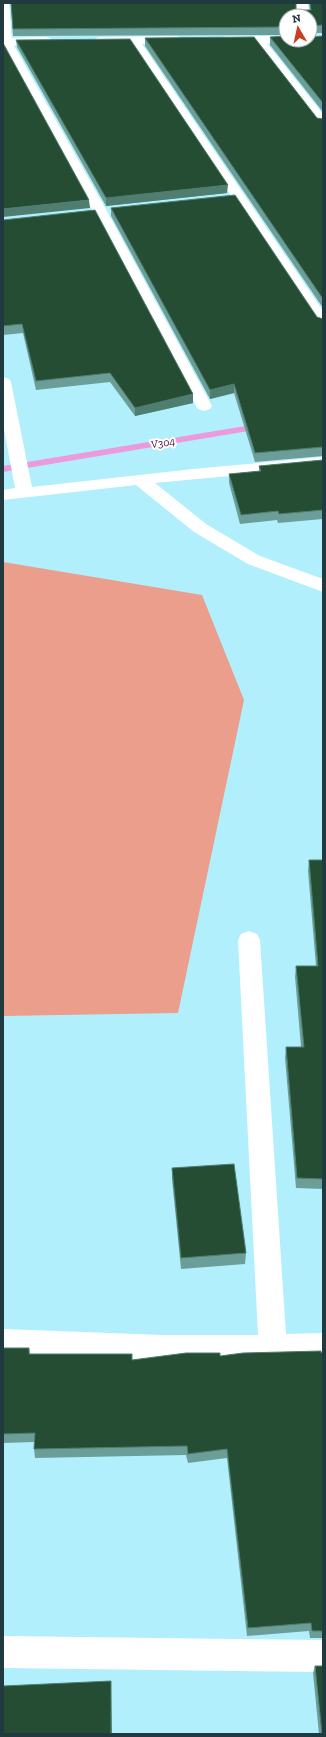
<svg xmlns="http://www.w3.org/2000/svg" width="326" height="1737" font-family="'Zilla Slab',serif">
<style>
.green{fill:#eb9e8b}
.lines{fill:none;stroke-linecap:round;stroke-linejoin:round}
.stream{fill:#eb9adc;fill-rule:evenodd}
.minor{fill:#fff;fill-rule:evenodd}
.tertiary{fill:#fff;fill-rule:evenodd}
.wall{fill:#6b9e98}
.shaded-wall{fill:#4f7e70}
.building{fill:#244d33;stroke:#4f7e70}
.labels{text-anchor:middle;dominant-baseline:central;stroke-width:4;stroke-linejoin:round;paint-order:stroke}
.far-water-label{font-size:11px;font-style:italic;fill:#530a4a;stroke:#fff}
</style>
<rect width="100%" height="100%" fill="#b2effd"/>
<!-- green -->
<path class="green" d="M3,562L202,595L244,700L178,1013L3,1016Z"/>
<g class="lines">
<!-- stream -->
<path class="stream" d="M263,423L268,426L267,428L3,472V466Z"/>
<!-- minor -->
<path class="minor" d="M3,3H9L12,42L108,213L212,406L210,409L204,411L198,409L196,406L94,213L3,47Z
M258,36L262,37L323,114V126L318,125L254,43L252,40L254,37Z
M134,37L138,38L323,311V327L318,325L315,322L128,41L130,38Z
M3,377L9,379L11,382L32,487L193,469L323,457V467L155,483L206,524L260,556L323,579V592L248,564L194,532L136,485L3,500V490L15,488L3,424Z
M249,931L257,934L260,940L286,1334L323,1333V1359C217,1364 110,1359 3,1355V1329L163,1335H258L238,940L241,934Z
M3,1636L323,1640V1672L3,1668Z"/>
<!-- tertiary -->
<path class="tertiary" d="M296,3H308L309,16H297Z
M176,36L180,37L182,40L180,43L100,45L96,44L94,41L96,38L100,37Z
M226,36H286V40H292L290,43L286,44L222,43L220,40L222,37Z
M46,37L50,38L52,41L50,44L3,46V38Z"/>
</g>
<!-- wall -->
<path class="wall" d="M11,3L296,10H310L309,3H323V33H310V16H286V35L13,36Z
M323,36V112L270,45V37H311Z
M145,38L317,118L323,119V308L145,46Z
M16,40L227,193L106,206L17,47Z
M111,208L317,317L323,319V456L255,462L234,393L210,399L111,216Z
M3,220L193,403L135,416L110,382L36,390L23,333L3,335Z
M323,460V519L278,523L277,520L240,524L229,483V474L259,471V466Z
M309,860H323V1189L296,1188L285,1058L286,1047H301L295,977L296,966H316L308,871Z
M172,1168L246,1253L245,1264L181,1269L172,1179Z
M3,1348H29L30,1354L133,1360L323,1352V1638H310L309,1631L247,1636L227,1458L188,1463L186,1455L35,1458L34,1449V1442L3,1443Z
M315,1666L323,1734H319L313,1673Z"/>
<!-- shaded-wall -->
<path class="shaded-wall" d="M228,185L227,193L106,206V198Z
M89,200L90,208L3,217V209Z
M234,384V393L210,399V390Z
M193,394V403L135,416V408Z
M111,1681V1689L112,1734H111Z"/>
<!-- building -->
<path class="building" d="M11,3H296V10H311L310,3H323V25L310,26V27V16H286V27L13,29Z
M286,36V40H310V37L323,36V103L270,37Z
M254,37L317,118L323,119V299L145,38Z
M130,39L228,185L106,198L16,40Z
M3,43L89,200L3,209Z
M235,195L317,317L323,319V447L255,453L234,384L210,390L111,208Z
M95,210L193,394L135,408L110,373L36,381L22,324L3,326V220Z
M323,460V510L279,514L278,511L241,515L229,474L261,471L259,466Z
M309,860H323V1179L297,1178L286,1047H304L296,966H318Z
M234,1164L246,1253L181,1258L172,1168Z
M3,1348H29V1354H132V1360L186,1353H220V1356L243,1353L321,1351V1353L323,1352V1631H312L311,1623L248,1628L227,1449L188,1454L187,1446L34,1449L35,1433L3,1434Z
M315,1666H323V1734H322Z
M111,1681V1734H3V1686Z"/>
<g class="labels">
<!-- far-water labels -->
<g class="far-water-label">
<text transform="translate(163 443) rotate(-9)">V304</text>
</g>
</g>
<!-- border -->
<rect width="326" height="1737" fill="none" stroke="#213a3f" stroke-width="8"/>
<!-- north arrow -->
<g transform="translate(298 28) rotate(351)"><circle r="19" fill="#ffffff" stroke="#a6b0b2"/>
<path d="M0-3L7 15L0 10L-7 15Z" fill="#c83e1f"/>
<text y="-6" font-size="11" font-weight="bold" text-anchor="middle" fill="#213a3f">N</text>
</g>
</svg>
